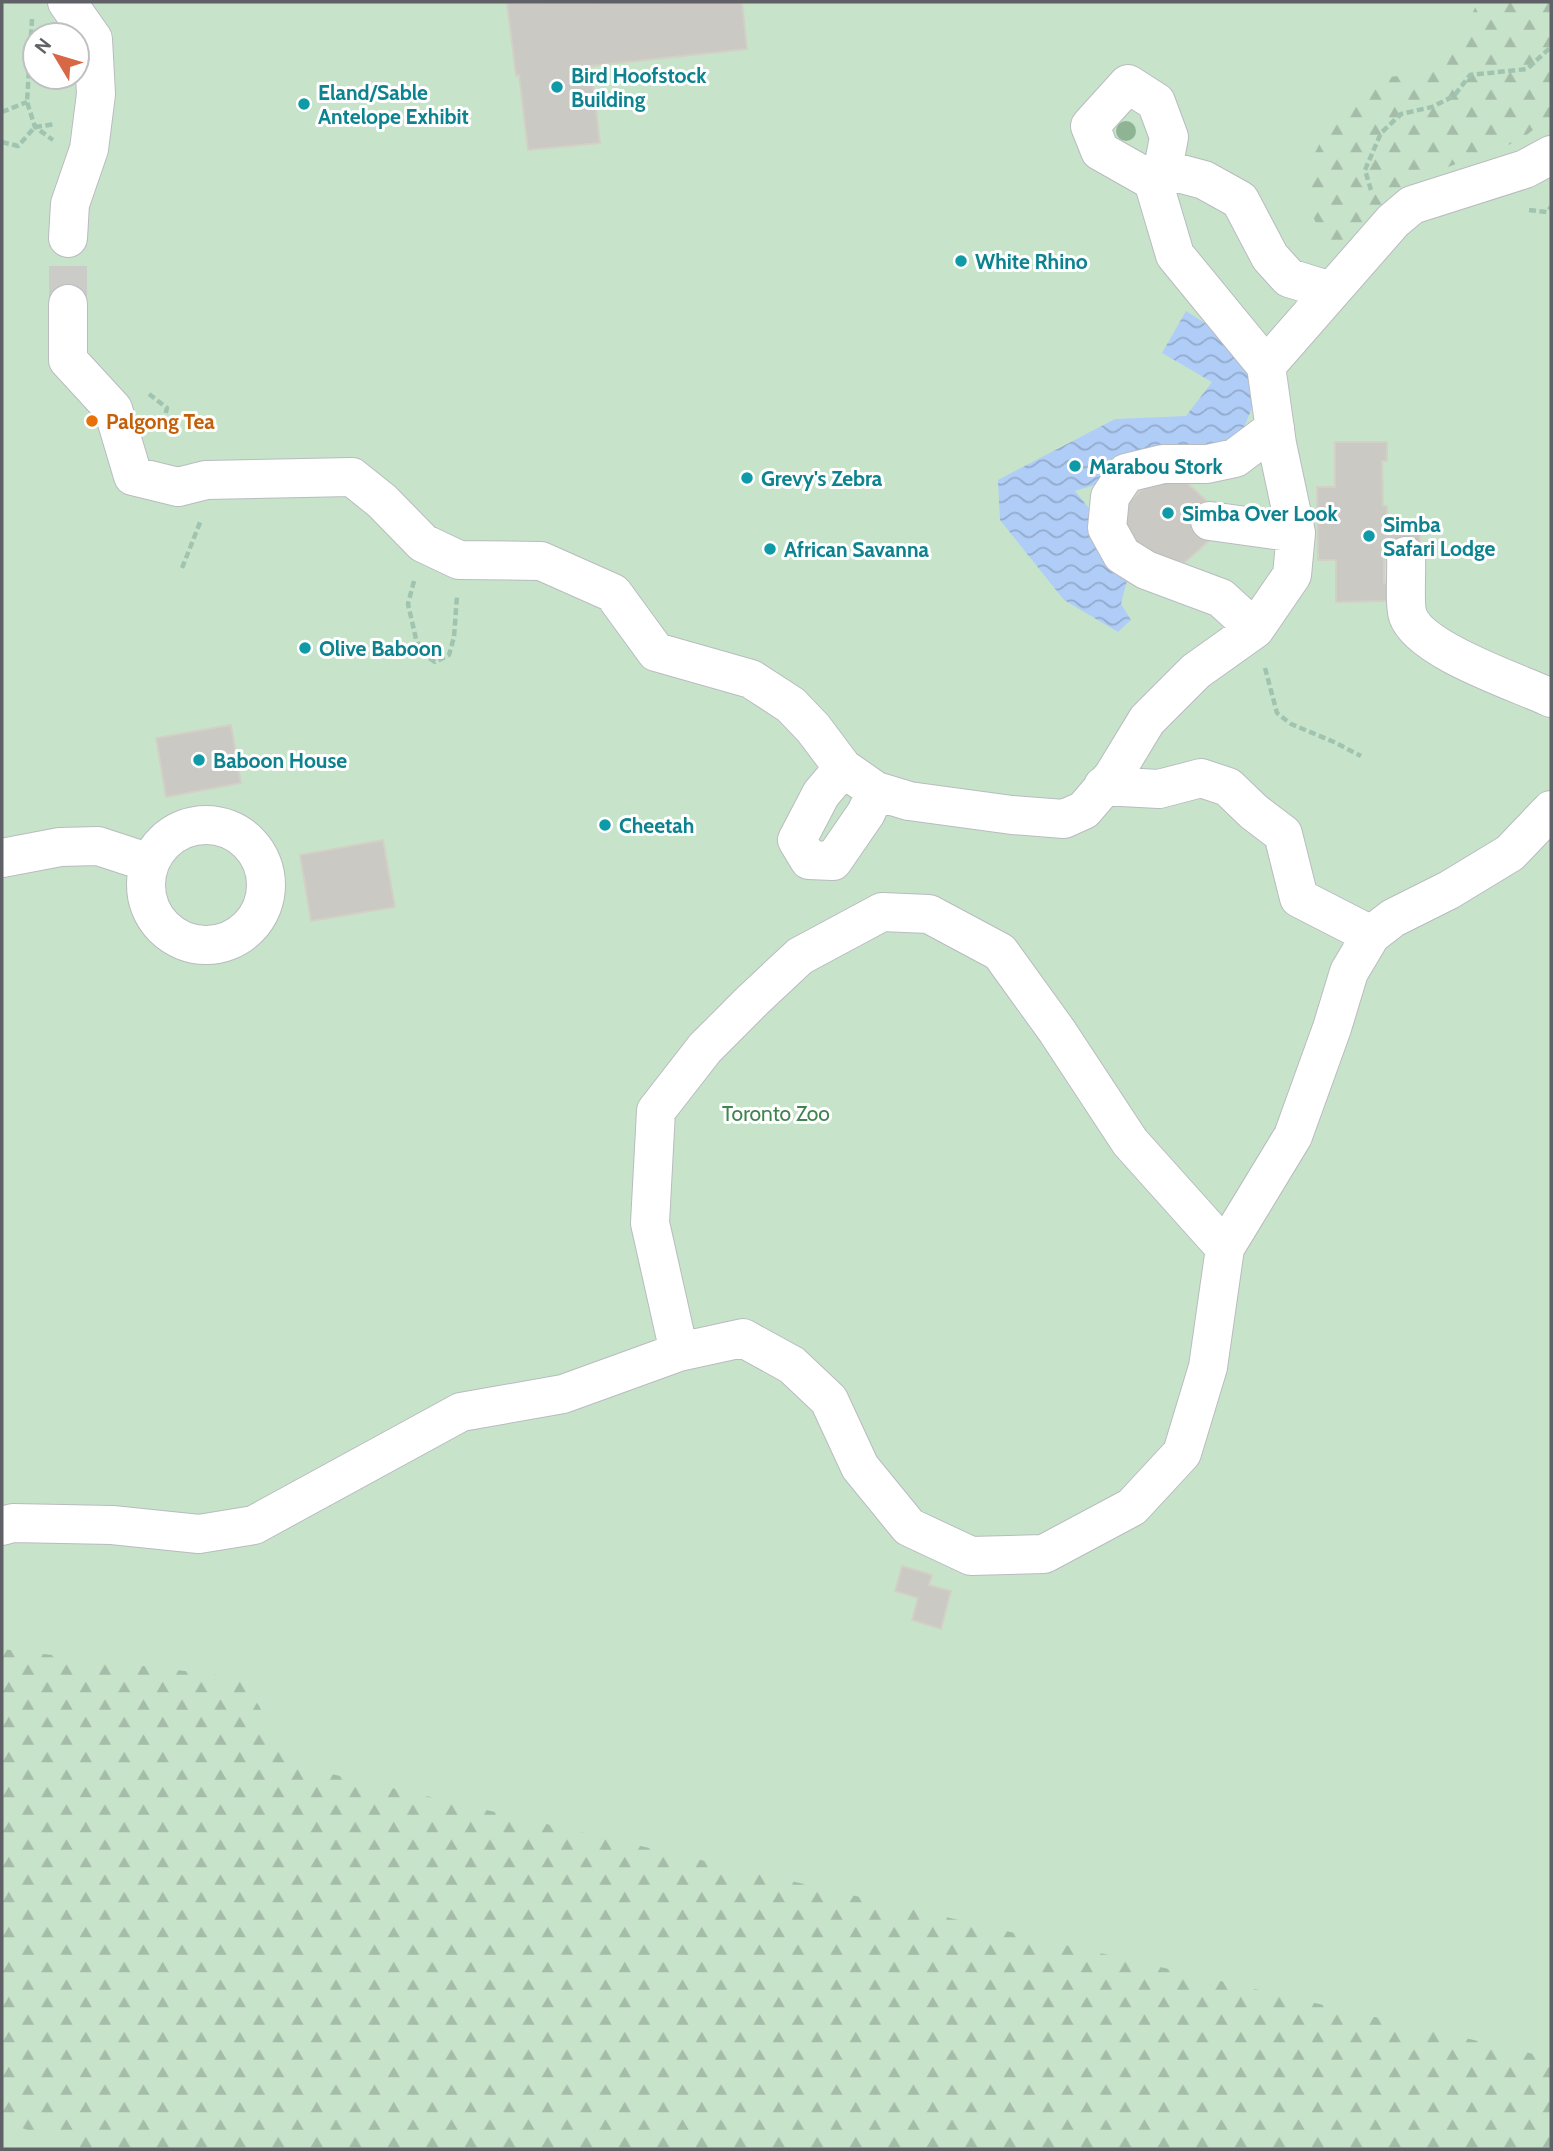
<svg xmlns="http://www.w3.org/2000/svg" width="1553" height="2151" font-family="Cabin,sans-serif">
<style>
.green{fill:#c7e4cb;fill-rule:evenodd}
.forest{fill:url(#forest-firs)}
.water{fill:url(#water-waves)}
.building{fill:#cbc9c4;stroke:#d3d1c6;stroke-width:2}
.lines{fill:none;stroke-linecap:round;stroke-linejoin:round}
.minor-tunnel{stroke:#cbccc7;stroke-width:38;stroke-dasharray:38 19;stroke-linecap:butt}
.minor-casing{stroke:#b9bbbf;stroke-width:40}
.path{stroke:#a0c4b0;stroke-width:4.5;stroke-dasharray:7 3.5;stroke-linecap:butt}
.minor{stroke:#fff;stroke-width:38}
.tree{fill:#8fb493}
.culture-dot{fill:#0f9aa8;stroke:#fff;stroke-width:2.5}
.food-dot{fill:#e8710a;stroke:#fff;stroke-width:2.5}
.labels{text-anchor:middle;dominant-baseline:central;stroke-width:6;stroke-linejoin:round;paint-order:stroke}
.culture-label{font-size:21px;font-weight:bold;fill:#0d838f;stroke:#fff;text-anchor:start}
.food-label{font-size:21px;font-weight:bold;fill:#c56008;stroke:#fff;text-anchor:start}
.park-label{font-size:21px;fill:#40844e;stroke:#fff}
</style>
<defs>
<pattern id="forest-firs" width="22" height="20" patternUnits="userSpaceOnUse" patternTransform="scale(1.75)"><rect width="22" height="20" fill="#c7e4cb"/><path d="M5 1l3.5 6h-7zM16 11l3.5 6h-7z" fill="#a5bca9"/></pattern>
<pattern id="water-waves" width="16" height="10" patternUnits="userSpaceOnUse" patternTransform="scale(1.75)"><rect width="16" height="10" fill="#b0cdf7"/><path d="M0 5q4-4 8 0t8 0" fill="none" stroke="#92aacc"/></pattern>
</defs>
<rect width="100%" height="100%" fill="#efefe7"/>
<!-- green -->
<path class="green" d="M2,2H1551V2149H2ZM35,35H77V77H35Z"/>
<!-- forest -->
<path class="forest" d="M1478,2H1551V116L1519,141L1404,183L1370,232L1337,262L1305,202L1301,180L1338,108L1371,79L1443,71Z
M2,1649L243,1678L293,1765L1551,2058V2149H81L2,2121Z"/>
<!-- water -->
<path class="water" d="M1186,311L1222,334L1258,392L1239,441L1075,491L1097,518L1129,573L1121,604L1131,620L1118,632L1064,600L1000,520L998,480L1115,419L1186,416L1212,382L1162,353Z"/>
<!-- building -->
<path class="building" d="M742,2L747,49L591,66L600,143L528,150L519,75L516,76L507,3Z
M1335,442H1387V461H1382L1383,506H1387V520H1420V551H1384V583H1389V601L1336,602V560H1318L1317,487H1335Z
M1152,480L1185,481L1210,504L1211,539L1185,562H1151L1125,537L1126,504Z
M231,725L241,783L166,797L156,738Z
M383,840L395,907L311,921L300,855Z
M902,1566L932,1575L929,1585L951,1591L941,1629L912,1620L918,1598L895,1591Z"/>
<g class="lines">
<!-- minor-tunnel -->
<path class="minor-tunnel" d="M68,304V238"/>
<!-- minor casing -->
<g class="minor-casing">
<path id="minor" d="M67,2L93,39L96,94L89,149L70,204L68,238
M1153,181L1100,151L1090,126L1128,84L1156,102L1169,137L1163,169
M68,304V360L113,409L133,476L178,487L206,480L352,477L382,501L423,543L459,560L541,561L613,593L656,652L751,679L791,705L813,728L843,768L876,791L909,801L1012,815L1064,819L1084,810L1113,776L1147,720L1196,671L1255,629L1292,575L1296,533L1277,444L1266,366L1393,221L1412,205L1525,169L1551,155
M1266,366L1175,255L1153,181L1163,169L1204,180L1240,200L1270,257L1289,278L1331,291
M1210,521L1296,533
M1406,556C1407,570 1404,605 1408,616C1421,651 1517,682 1551,698
M1255,629L1221,598L1146,570L1122,555L1107,528L1110,497L1126,473L1163,464H1207L1235,458L1275,428
M843,768L821,794L797,840L809,860L833,861L866,813L876,791
M1103,786L1159,789L1201,778L1228,787L1254,812L1283,834L1299,898L1371,935
M146 885a60 60 0 1 1 120 0a60 60 0 1 1-120 0Z
M2,858L60,847L98,846L150,863
M679,1352L650,1223L656,1111L705,1048L753,1000L800,956L882,912L929,914L1000,952L1057,1031L1130,1142L1225,1248
M2,1526L13,1523L112,1525L199,1534L254,1525L461,1412L563,1394L679,1352L743,1338L792,1365L829,1400L860,1467L909,1527L971,1556L1044,1554L1132,1507L1182,1453L1208,1367L1225,1248L1293,1136L1332,1028L1349,972L1371,935L1393,918L1449,890L1510,853L1551,810"/>
</g>
<!-- path -->
<path class="path" d="M32,19L27,102L35,127L53,140
M2,112L27,102
M2,142L18,146L35,127L55,124
M1371,190L1365,170L1381,133L1401,114L1432,107L1454,96L1470,75L1527,69L1551,47
M1529,210L1547,212L1551,207
M149,394L167,408L161,431
M182,568L201,520
M414,581L408,604L416,639L422,653L435,662L449,655L454,637L457,596
M1265,668L1277,713L1291,724L1334,742L1361,756"/>
<!-- minor -->
<use href="#minor" class="minor"/>
</g>
<!-- trees -->
<circle class="tree" cx="1126" cy="131" r="10"/>
<!-- markers -->
<g class="culture-dot">
<circle cx="557" cy="87" r="7"/>
<circle cx="304" cy="104" r="7"/>
<circle cx="961" cy="261" r="7"/>
<circle cx="1075" cy="466" r="7"/>
<circle cx="747" cy="478" r="7"/>
<circle cx="1168" cy="513" r="7"/>
<circle cx="1369" cy="536" r="7"/>
<circle cx="770" cy="549" r="7"/>
<circle cx="305" cy="648" r="7"/>
<circle cx="199" cy="760" r="7"/>
<circle cx="605" cy="825" r="7"/>
</g>
<circle class="food-dot" cx="92" cy="421" r="7"/>
<g class="labels">
<!-- culture labels -->
<g class="culture-label">
<text x="571" y="75">Bird Hoofstock<tspan x="571" dy="24">Building</tspan></text>
<text x="318" y="92">Eland/Sable<tspan x="318" dy="24">Antelope Exhibit</tspan></text>
<text x="975" y="261">White Rhino</text>
<text x="1089" y="466">Marabou Stork</text>
<text x="761" y="478">Grevy's Zebra</text>
<text x="1182" y="513">Simba Over Look</text>
<text x="1383" y="524">Simba<tspan x="1383" dy="24">Safari Lodge</tspan></text>
<text x="784" y="549">African Savanna</text>
<text x="319" y="648">Olive Baboon</text>
<text x="213" y="760">Baboon House</text>
<text x="619" y="825">Cheetah</text>
</g>
<!-- food labels -->
<g class="food-label">
<text x="106" y="421">Palgong Tea</text>
</g>
<!-- park labels -->
<g class="park-label">
<text x="776" y="1113">Toronto Zoo</text>
</g>
</g>
<!-- border -->
<rect width="1553" height="2151" fill="none" stroke="#5f6166" stroke-width="7"/>
<!-- north arrow -->
<g transform="translate(56 56) rotate(308)"><circle r="33" fill="#ffffff" stroke="#bfc0c2" stroke-width="2"/>
<path d="M0-5L12 26L0 18L-12 26Z" fill="#d86745"/>
<text y="-10" font-size="19" font-weight="bold" text-anchor="middle" fill="#5f6166">N</text>
</g>
</svg>
